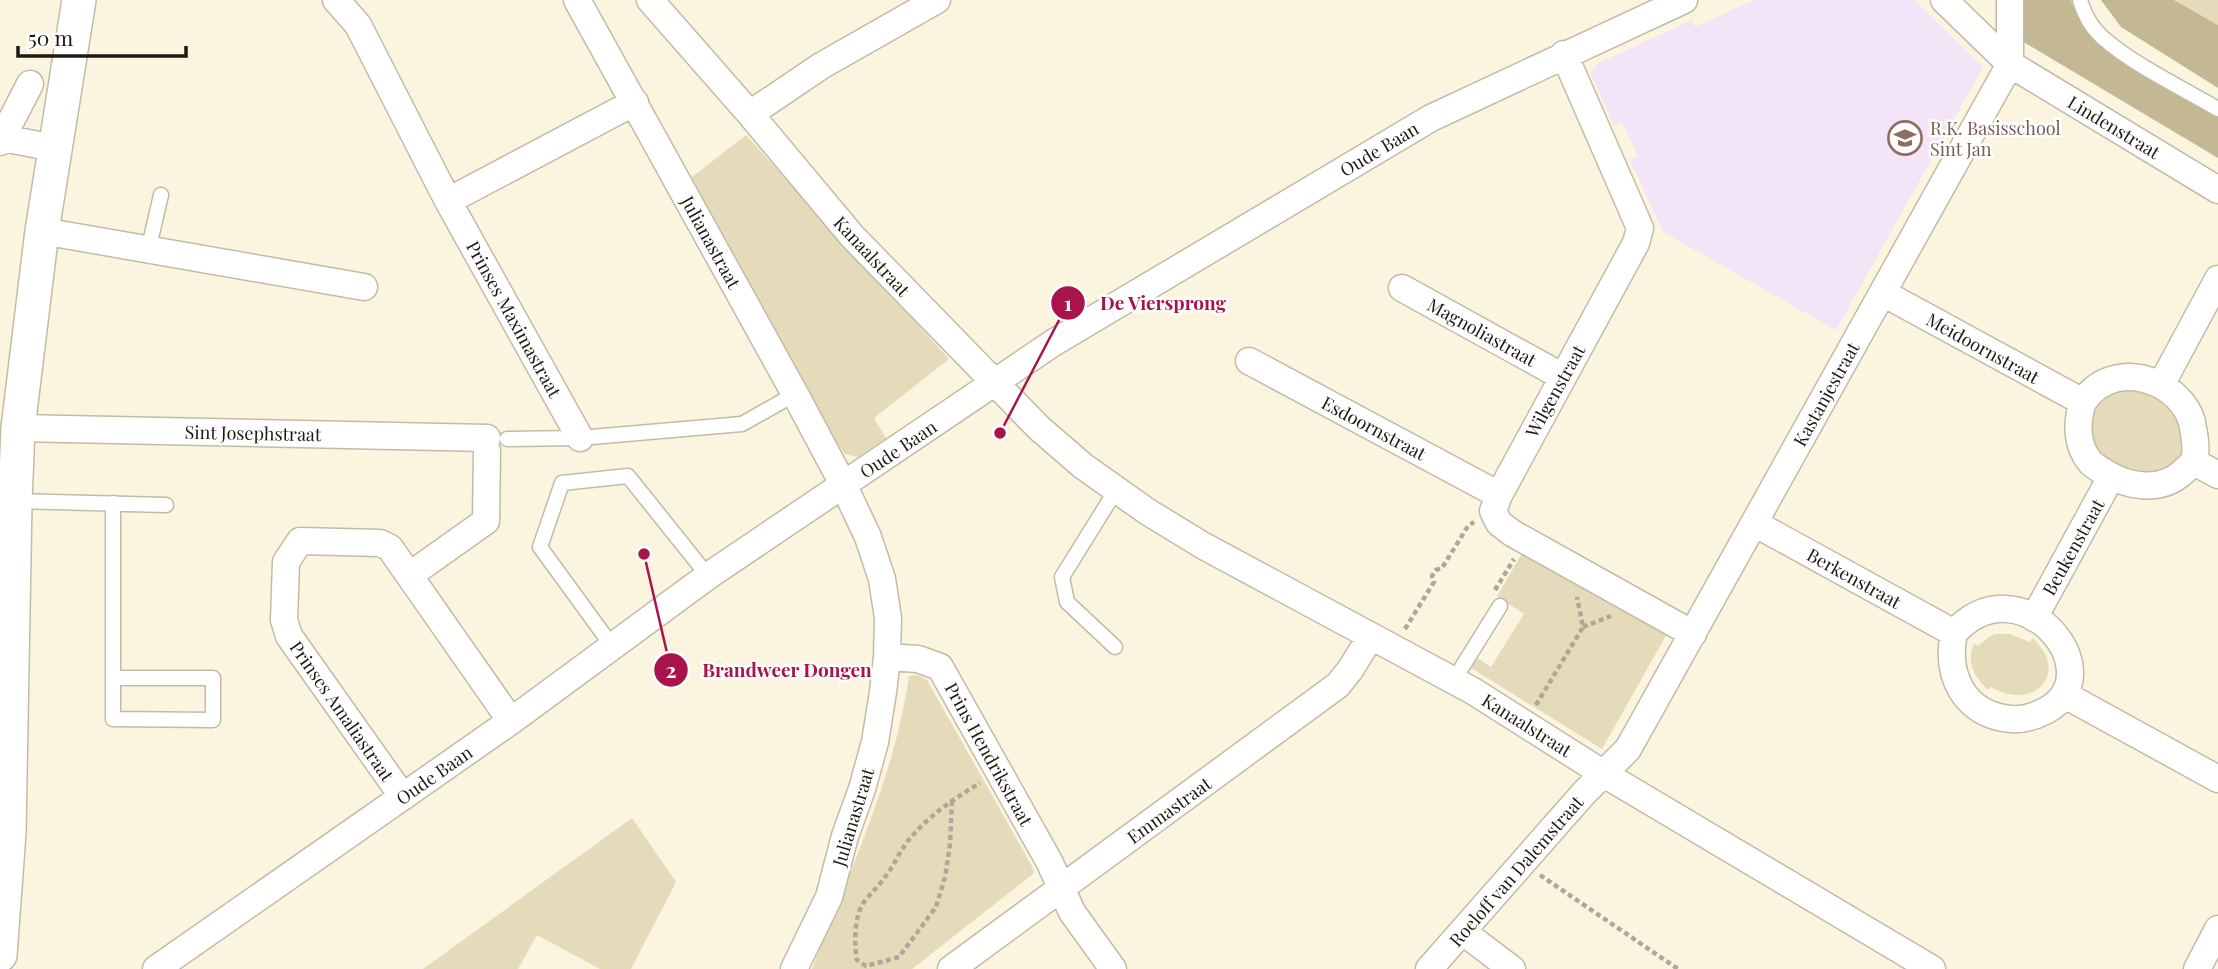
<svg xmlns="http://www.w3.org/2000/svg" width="2218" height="969" font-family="'Playfair Display',serif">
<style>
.education{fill:#f4e4f7}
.green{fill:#e5dbbb}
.forest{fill:#c4b894}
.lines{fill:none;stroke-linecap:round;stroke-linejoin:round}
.service-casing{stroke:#c2bba6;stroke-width:17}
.minor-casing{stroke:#c2bba6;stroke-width:29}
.tertiary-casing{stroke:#c2bba6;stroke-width:36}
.path{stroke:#ada897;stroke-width:4.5;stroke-dasharray:5 3.5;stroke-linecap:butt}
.service{stroke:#fff;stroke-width:14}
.minor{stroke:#fff;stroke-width:26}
.tertiary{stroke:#fff;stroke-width:33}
.labels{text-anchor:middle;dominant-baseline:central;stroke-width:5;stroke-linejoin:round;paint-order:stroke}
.street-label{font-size:18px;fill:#1c1a12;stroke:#fff}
.education-label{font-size:18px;fill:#785e54;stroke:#fff;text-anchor:start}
.leader{fill:none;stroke:#a81449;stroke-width:2.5}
.callout-dot{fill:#a81449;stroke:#fff;stroke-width:2.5}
.mark-label{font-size:21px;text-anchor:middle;font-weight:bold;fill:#fff}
.callout-label{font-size:19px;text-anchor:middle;font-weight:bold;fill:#a81449;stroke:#fff;stroke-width:5;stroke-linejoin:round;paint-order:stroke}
</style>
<rect width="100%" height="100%" fill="#fbf4de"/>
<!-- education -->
<path class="education" d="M1754,0H1914L1983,67L1836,330L1663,232L1630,160L1638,156L1622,122L1614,125L1590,73L1599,63L1692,20L1695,27Z"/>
<!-- green -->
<path class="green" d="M2174,0H2218V25Z
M746,135L949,359L874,418L886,438L858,457L845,454L829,431L691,178Z
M2117,386L2163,396L2186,427C2181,463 2183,461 2150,478L2105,463L2086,432L2090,407Z
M1524,550L1668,632L1602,749L1471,668L1477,658L1491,667L1524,614L1497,596Z
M1996,634H2009L2030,642L2033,638C2072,677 2030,711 1991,687L1988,690C1974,676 1966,663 1974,643L1978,646L1990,636Z
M917,675L927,680L1028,859L1034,870L1033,874L912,969H812C848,875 895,776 909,676Z
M632,818L676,882L631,969H600L537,935L518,969H423Z"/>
<!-- forest -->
<path class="forest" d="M2021,0H2071L2073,6L2090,32L2111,53L2218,117V158L2022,41Z
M2101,0H2174L2218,25V88L2121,27Z"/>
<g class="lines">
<!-- service casing -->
<g class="service-casing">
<path id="service" d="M2080,0C2084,14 2091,27 2102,37C2132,64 2182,88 2218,109
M148,251L161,195
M507,439L580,438L742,424L795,394
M15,501L166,505
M612,646L540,547L562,483L628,476L708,576
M1115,647L1067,602L1062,577L1116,490
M113,678H213V720L113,719V503
M1454,680L1500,606"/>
</g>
<!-- minor casing -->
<g class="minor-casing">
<path id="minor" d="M336,0L358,25L448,201L580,438
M577,0L795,394L844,486L868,537L882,579L888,618L887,657L883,692L875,742L862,789L845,836L829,897L794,969
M650,0L750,114L852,236L1039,428L1083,466L1148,512L1202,545L1473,691L1604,774L1932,969
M1944,0L2010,64L2218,190
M1564,54L1640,228L1636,243L1499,495L1493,511L1499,523L1512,533L1693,634
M750,114L821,66L937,0
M3,138L54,148
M0,142L30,84
M448,201L635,102
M42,231L364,287
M1402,288L1563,377
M1883,293L2083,402C2076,422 2076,446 2091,463C2094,466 2100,469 2104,472C2128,487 2160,493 2183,472C2186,469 2192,464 2194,460C2197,451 2195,438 2193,428C2191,409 2175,392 2158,384C2130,371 2100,376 2083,402
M1249,361L1499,495
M2161,385L2218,279
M18,428L487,438
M2194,462L2218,475
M1754,523L1954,633C1945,675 1964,715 2011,719C2024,720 2036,716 2047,710C2114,672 2020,560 1954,633
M410,575L486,521L487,451
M2034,618L2111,477
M887,657L918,659L940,667L1050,863L1072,912L1113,969
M2065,695L2218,779
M403,797L289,636L284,620L286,562L300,541L380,543L390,548L511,721
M1463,932L1512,969
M156,969L511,721L708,576L1053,343L1431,118L1684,0
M951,969L1338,685L1350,670L1371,636
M1429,969L1584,793L1628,749L2010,64V0
M2197,969L2218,929"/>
</g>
<!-- tertiary casing -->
<g class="tertiary-casing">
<path id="tertiary" d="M0,955L9,833L15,501L18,428L42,231L79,0"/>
</g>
<!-- path -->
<path class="path" d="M1495,590L1514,559
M1583,627L1611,616
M1405,629L1434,582L1432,576L1436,570L1442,568L1468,526L1474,522
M1536,705L1583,627L1577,597
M952,801L950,845L945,877L936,907L899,957L866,966L857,960C854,944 854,916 864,902C871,893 879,886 885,877C893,867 898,855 905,845C924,819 953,799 980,783
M1540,875L1678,969"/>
<!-- service -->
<use href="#service" class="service"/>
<!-- minor -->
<use href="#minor" class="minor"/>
<!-- tertiary -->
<use href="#tertiary" class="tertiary"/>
</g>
<!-- icons -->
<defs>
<g id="school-ring" transform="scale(1.75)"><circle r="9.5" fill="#fff" stroke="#8d6e63" stroke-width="1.5"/><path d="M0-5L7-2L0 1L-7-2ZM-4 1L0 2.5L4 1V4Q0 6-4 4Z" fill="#8d6e63"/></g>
</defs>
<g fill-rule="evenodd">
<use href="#school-ring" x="1905" y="138"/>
</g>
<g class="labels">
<!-- street labels -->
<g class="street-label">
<text transform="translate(2114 127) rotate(31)">Lindenstraat</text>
<text transform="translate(1379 149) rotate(-31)">Oude Baan</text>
<text transform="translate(711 242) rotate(61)">Julianastraat</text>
<text transform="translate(872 256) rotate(47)">Kanaalstraat</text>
<text transform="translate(514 319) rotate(61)">Prinses Maximastraat</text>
<text transform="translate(1482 332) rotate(29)">Magnoliastraat</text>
<text transform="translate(1983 348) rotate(29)">Meidoornstraat</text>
<text transform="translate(1555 391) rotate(-61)">Wilgenstraat</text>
<text transform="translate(1826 394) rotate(-61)">Kastanjestraat</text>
<text transform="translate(1374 428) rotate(28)">Esdoornstraat</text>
<text transform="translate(253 433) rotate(1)">Sint Josephstraat</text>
<text transform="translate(898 449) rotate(-34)">Oude Baan</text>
<text transform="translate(2073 547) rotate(-61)">Beukenstraat</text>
<text transform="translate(1854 578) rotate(29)">Berkenstraat</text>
<text transform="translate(342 711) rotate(55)">Prinses Amaliastraat</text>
<text transform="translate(1527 725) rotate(32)">Kanaalstraat</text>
<text transform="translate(989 754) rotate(61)">Prins Hendrikstraat</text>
<text transform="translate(434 775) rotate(-35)">Oude Baan</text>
<text transform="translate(1169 810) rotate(-36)">Emmastraat</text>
<text transform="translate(853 817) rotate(-73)">Julianastraat</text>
<text transform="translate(1516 871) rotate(-49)">Roeloff van Dalemstraat</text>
</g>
<!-- education labels -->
<g class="education-label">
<text x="1930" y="128">R.K. Basisschool<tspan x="1930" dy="21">Sint Jan</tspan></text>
</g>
</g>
<!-- callouts -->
<path class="leader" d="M1000 433L1068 303M644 554L671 670"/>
<g class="callout-dot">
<circle cx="1000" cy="433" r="7"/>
<circle cx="644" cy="554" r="7"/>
<circle cx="1068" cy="303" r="18"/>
<circle cx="671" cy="670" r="18"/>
</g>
<g class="mark-label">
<text x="1068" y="311">1</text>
<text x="671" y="678">2</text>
</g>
<g class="callout-label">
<text x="1163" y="310">De Viersprong</text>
<text x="787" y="677">Brandweer Dongen</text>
</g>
<!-- scale -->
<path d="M18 46v10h168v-10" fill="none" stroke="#1c1a12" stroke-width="3.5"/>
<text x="28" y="46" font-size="21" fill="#1c1a12" stroke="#ffffff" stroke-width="5" paint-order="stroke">50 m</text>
</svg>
